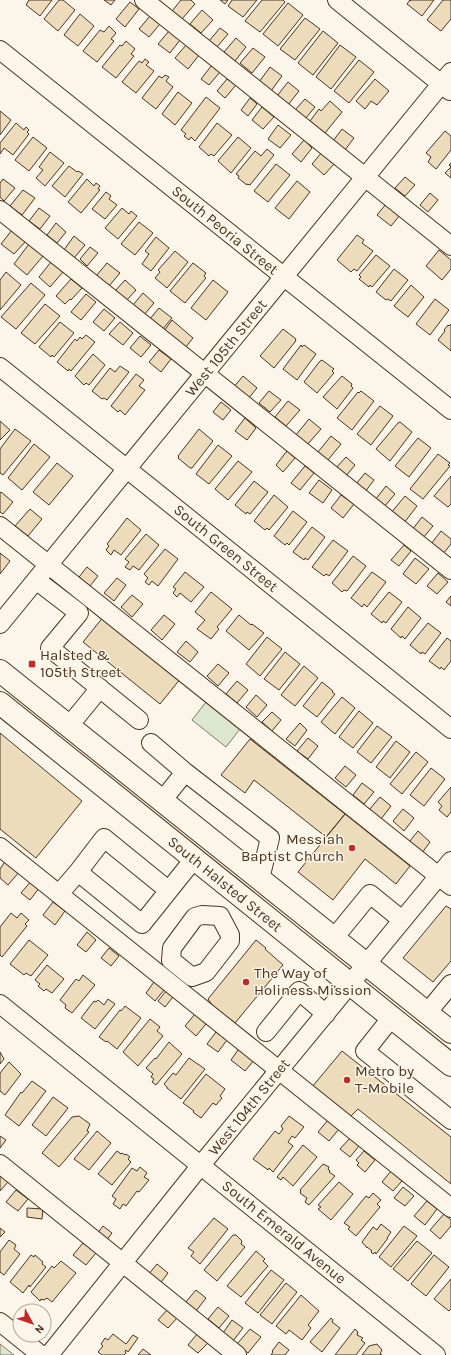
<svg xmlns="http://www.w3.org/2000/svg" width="451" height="1355" font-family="Karla,sans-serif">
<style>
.green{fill:#dce7d0;stroke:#887966}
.building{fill:#ecdcbc;stroke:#4a3520}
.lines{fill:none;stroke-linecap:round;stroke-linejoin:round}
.minor-casing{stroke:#4a3520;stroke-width:20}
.major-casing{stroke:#4a3520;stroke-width:24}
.minor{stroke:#fbf6e9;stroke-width:18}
.major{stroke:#fbf6e9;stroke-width:22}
.poi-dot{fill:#c62828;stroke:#fbf6e9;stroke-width:1.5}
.labels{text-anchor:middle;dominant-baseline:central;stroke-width:3;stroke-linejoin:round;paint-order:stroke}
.street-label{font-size:15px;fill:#4a3520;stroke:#fbf6e9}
.poi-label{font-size:15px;fill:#4a3520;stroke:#fbf6e9;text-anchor:start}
</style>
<rect width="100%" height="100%" fill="#fbf6e9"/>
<!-- green -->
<path class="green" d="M206,702L240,729L226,747L192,720Z
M0,1344L14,1355H0Z"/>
<!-- building -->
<path class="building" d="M29,0H52L40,16L26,5Z
M59,0H63L75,10L58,31L44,19Z
M104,0H115L111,5Z
M181,0H191L195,4L182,19L172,11Z
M220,0H228L225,4Z
M232,0H257L243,17L228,6Z
M262,0H283L285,2L260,32L245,21Z
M410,0V1L411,0H434L422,16L407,4Z
M443,0H451V19L441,31L427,20Z
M130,2L139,9L125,27L116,19Z
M288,3L303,15L278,46L263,34Z
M202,10L213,20L201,33L190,24Z
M80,14L94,26L78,46L64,35Z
M150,16L160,24L149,37L139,29Z
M305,18L320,29L295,60L280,49Z
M109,26L116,33L111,39L114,41L97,62L83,51L100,30L104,32Z
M220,28L228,34L217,47L209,41Z
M169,31L180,40L170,53L158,44Z
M323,31L338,43L313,75L298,63Z
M236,38L246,47L235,61L224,52Z
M126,41L135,49L131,54L134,56L116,78L102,67L120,45L122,46Z
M186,45L199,55L188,69L175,58Z
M340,45L356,57L331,89L316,77Z
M253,48L265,57L252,73L240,63Z
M145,59L149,62L146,65L154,71L136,93L122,82L139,61L142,63Z
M359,60L374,72L349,103L334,91Z
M212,65L220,72L209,85L201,79Z
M270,67L282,76L271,91L259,82Z
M165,75L169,77L166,81L173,87L156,109L142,98L159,76L162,78Z
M227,79L236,85L225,98L217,91Z
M375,79L389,91L377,105L371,101L365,109L356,101Z
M288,82L299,91L288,105L277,96Z
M178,92L192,103L175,125L162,114Z
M206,97L220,108L195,141L191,137L189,140L184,136L186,134L181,130Z
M250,98L257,104L248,116L241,110Z
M305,99L315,107L305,119L295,110Z
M330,101L342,112L325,133L310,121L319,109L321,111Z
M262,107L274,117L263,129L252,120Z
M0,111L11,120L0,135Z
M16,123L24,130L26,127L29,130L27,132L29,134L13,155L4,148L0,154V143Z
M217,123L232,135L214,156L211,154L209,156L199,147Z
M278,125L291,135L280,148L268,139Z
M342,129L354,138L345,150L333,141Z
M445,131L451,136V150L436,169L428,162L431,157L426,153Z
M33,137L47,148L29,171L15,160Z
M238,137L251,148L231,173L218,161Z
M304,140L312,148L301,162L292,154Z
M267,149L274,155L250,185L247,184V185L238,178L239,176L236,174L255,151L261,156Z
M50,152L64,163L45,186L36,178L43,170L39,167Z
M322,152L335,163L324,175L312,164Z
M451,163V178L445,173L451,167L449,165Z
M276,164L290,175L268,202L254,191Z
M69,166L77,172L78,171L83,174L65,197L52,186Z
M405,177L415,185L405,196L395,188Z
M3,179L15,188L4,201L0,197V183Z
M87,179L94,186L96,183L100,186L98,189L100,190L81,213L68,202Z
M297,181L310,192L289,219L275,208Z
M23,190L35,198L22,215L10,206Z
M106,192L111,196L109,199L117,205L105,219L92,209Z
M430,193L438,200L428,212L420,205Z
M386,204L400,215L391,226L377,215Z
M39,208L50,216L40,229L29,221Z
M122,208L129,214L131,211L137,216L118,239L105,228Z
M139,222L153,233L135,255L121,244Z
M56,223L66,232L57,243L47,235Z
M12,230L26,241L14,254L1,244Z
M357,235L364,240L362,243L373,251L357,271L354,269L351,272L337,260Z
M74,236L85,245L74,258L64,250Z
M156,237L169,248L151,271L142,264L149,254L145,251Z
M29,244L43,256L27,275L14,264Z
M90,247L98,253L87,266L80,259Z
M439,250L451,260V269L442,280L426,266Z
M175,251L188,262L167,288L155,278L160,272L158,270Z
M376,255L390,266L372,287L370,285L369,287L359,279L361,277L359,275Z
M51,262L63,272L50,287L39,277Z
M107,263L120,273L109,286L96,276Z
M193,263L206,273L204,276L206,278L185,303L170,291Z
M394,269L408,280L391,301L388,299L386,300L376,292Z
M6,272L21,285L0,310V280Z
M71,279L82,288L71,300L70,299L65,304L56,296Z
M125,280L136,290L126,301L115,291Z
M213,280L228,292L206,320L191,308Z
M31,283L45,295L16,329L1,317Z
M411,285L424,297L408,317L394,306Z
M143,293L154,303L144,315L133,305Z
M86,294L96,302L81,320L71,312Z
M435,299L449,310L430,335L416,324Z
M45,304L60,316L35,344L21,333Z
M159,308L172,318L162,330L149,320Z
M104,309L115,318L104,331L93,322Z
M172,320L193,338L185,348L164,331Z
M60,322L74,333L54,357L52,355L51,357L39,347Z
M120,322L133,333L123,345L109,334Z
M451,324V351L438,340L445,331L444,330L448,325L449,326Z
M283,329L296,339L295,342L274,368L260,356Z
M86,335L95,342L71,371L69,369L68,371L57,362L75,339L77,341L80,337L82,339Z
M140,336L151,345L141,357L130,348Z
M301,345L302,347L304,345L316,354L297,380L283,369Z
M159,350L171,359L161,372L149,362Z
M93,354L105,365L89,385L86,383L84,385L75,376Z
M322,360L334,369L332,371L334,373L317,393L304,382L320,361Z
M120,366L129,372L107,400L104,398L102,399L92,391L110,368L115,372Z
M136,374L144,380L139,386L145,390L125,415L120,410L118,412L111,406Z
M243,376L257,388L247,400L233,388Z
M342,376L352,384L351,386L353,388L337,409L323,397Z
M269,391L281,400L270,412L259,403Z
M361,391L374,401L352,430L337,418L358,392L359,393Z
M288,401L300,410L286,426L275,417Z
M221,402L231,410L223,420L213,412Z
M380,406L393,416L371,445L357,434Z
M245,418L256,428L247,440L235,431Z
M309,419L321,429L307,445L295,436Z
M0,421L10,430L0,440Z
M400,422L412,432L390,461L376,449L398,423Z
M15,429L31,441L3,475L0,473V449Z
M199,429L213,441L192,468H190L178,458L179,457L178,456Z
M331,436L341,444L328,460L318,452Z
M418,438L431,448L409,477L395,466Z
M34,444L50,457L22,490L8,478Z
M218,445L232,456L209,484L196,474Z
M287,451L295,458L283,472L276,465Z
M438,454L450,463L448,465L450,466L423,499L410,489Z
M346,457L355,465L346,476L336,468Z
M238,461L252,472L228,500L215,489Z
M57,463L73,476L49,505L33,492Z
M305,466L314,473L300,490L291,483Z
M365,473L374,480L365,492L356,484Z
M451,476V504L448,507L434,496Z
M319,480L332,490L323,503L309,493Z
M254,481L268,492L250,514L247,512L246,514L235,505Z
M386,486L395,494L384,507L375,500Z
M1,492L13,502L3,514L0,512V493Z
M274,495L288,507L269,530L267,528L265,530L254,521Z
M341,495L354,504L343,518L331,508Z
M405,496L417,506L404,523L391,513Z
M30,509L42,519L28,536L15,526Z
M293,511L307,522L289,545L287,543L285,545L274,536Z
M422,517L433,526L423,538L412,530Z
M127,518L141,530L121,555L114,550L111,555L106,550L109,546L107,544Z
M312,527L325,537L308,560L305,558L304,560L293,552Z
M441,531L451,539V544L443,554L431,544Z
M146,534L159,545L139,570L133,566L130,570L125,567L129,562L125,559Z
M333,540L348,551L329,576L326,574L324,576L312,567Z
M404,545L411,551L399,566L391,560Z
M165,549L178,559L158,586L152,581L149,585L145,582L148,578L144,574Z
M0,553L10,561L0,574Z
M353,556L366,566L347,591L344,590L342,592L332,583Z
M415,558L429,569L416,584L403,574Z
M87,567L98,576L90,586L79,577Z
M185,572L204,587L191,602L180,593L177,597L173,593L176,589L173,587Z
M372,572L386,582L367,607L364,604L362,607L351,598Z
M438,573L448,582L437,594L427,586Z
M117,578L126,585L114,601L104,593Z
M211,592L232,609L217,627L219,629L211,639L197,629L205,620L195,612Z
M389,592L402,602L386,623L383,621L382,623L371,614Z
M132,595L143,604L132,617L121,607Z
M451,596V606L446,602Z
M408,607L421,618L405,639L402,636L401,638L391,629Z
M164,615L175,624L162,640L151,630Z
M239,615L251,625L252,624L264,633L249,650L226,631Z
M104,616L181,678L160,704L83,642Z
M428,623L441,633L425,654L422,652L421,654L410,645Z
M267,637L282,649L260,676L246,664Z
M447,638L451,641V661L444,670L441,667L440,669L429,661Z
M186,641L198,652L190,662L177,652Z
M285,652L300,664L279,690L264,679Z
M218,664L229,673L218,686L207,676Z
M304,666L318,678L295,706L281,695Z
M237,681L248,690L237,703L226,694Z
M322,682L333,691L332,692L335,694L317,717L303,706Z
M256,695L267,705L257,717L246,707Z
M342,697L355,708L335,734L321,722Z
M359,711L373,723L353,748L339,737Z
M272,712L281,720L272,731L262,722Z
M300,723L307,730L295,746L286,739Z
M377,726L392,737L371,763L357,752Z
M0,733L82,801L36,858L0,829Z
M308,738L318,746L308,759L297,751Z
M250,739L345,814L326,837L254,780L245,793L221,775Z
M396,741L410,752L390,778L376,767Z
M416,752L428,762L402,794L390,784Z
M345,766L356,775L346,787L335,778Z
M431,768L445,779L424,806L410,795Z
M362,783L374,792L364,804L353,795Z
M451,787V812L447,817L439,810L442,806L438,802Z
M380,797L391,806L381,819L369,810Z
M403,809L414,818L404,831L393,821Z
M345,814L410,866L396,884L365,859L333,900L298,872Z
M418,831L430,842L422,853L409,842Z
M6,860L20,871L8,885L0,878V869Z
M32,880L40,887L30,900L21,893Z
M53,902L65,911L55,925L43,915Z
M446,906L451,909V961L433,982L403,958Z
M11,913L17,918L21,913L29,920L25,924L27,926L2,957L0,955V927Z
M87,932L96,940L86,952L77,945Z
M29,940L48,955L31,976L26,973L24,975L10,964Z
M256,940L266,948L265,949L283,965L235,1023L212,1005L208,999Z
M109,948L119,956L111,966L101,958Z
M47,965L64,979L52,993L46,989L44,991L38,986L40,984L35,980Z
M83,975L95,985L72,1013L65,1008L66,1005L60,1000L76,979L79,981Z
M154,982L164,990L155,1001L146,993Z
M166,991L173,997L165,1007L158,1001Z
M108,999L115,1004L95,1029L81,1018L94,1001L96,1002L98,1000L104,1005Z
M125,1006L141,1018L117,1049L107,1041L106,1042L99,1037L120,1010L121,1011Z
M195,1014L206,1024L196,1036L185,1026Z
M150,1019L160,1027L157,1031L163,1036L138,1066L123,1052Z
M216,1032L227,1040L218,1052L207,1044Z
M169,1042L182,1054L156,1085L152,1082L154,1079L151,1077L153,1074L146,1068L155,1058L156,1059Z
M240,1047L255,1059L245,1071L231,1060Z
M342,1051L451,1137V1184L358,1109L349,1118L312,1087Z
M0,1052L4,1059L0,1064Z
M189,1058L205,1069L181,1099L167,1088V1087L164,1084L173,1073L176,1075Z
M9,1062L21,1074L5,1095L0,1091V1073Z
M206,1074L225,1089L220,1096L222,1098L216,1105L213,1103L201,1118L193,1112L194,1111L183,1103Z
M32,1081L46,1091L19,1126L5,1115L21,1092L22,1093Z
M53,1097L68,1108L46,1136L32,1125Z
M79,1116L90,1124L87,1131L89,1132L59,1167L42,1153L72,1117Z
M289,1116L304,1127L295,1138L292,1136L288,1142L293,1146L273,1172L269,1168L268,1170L253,1159L275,1131L279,1134L283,1129L281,1126Z
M328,1120L339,1129L329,1141L318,1132Z
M97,1131L111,1143L89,1170L74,1159Z
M0,1136L6,1140L0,1148Z
M350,1138L359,1146L350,1157L340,1149Z
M303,1145L317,1157L293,1186L283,1177L281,1180L277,1177Z
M117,1151L121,1154L122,1153L125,1155L126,1154L130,1157L128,1159L131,1162L112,1185L98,1174Z
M364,1151L375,1160L365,1172L357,1165L359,1163L356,1160Z
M323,1164L329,1167L328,1169L330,1171L329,1172L335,1176L309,1205L305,1202L307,1198L300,1193L301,1191L300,1190Z
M140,1167L147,1173L144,1177L149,1180L139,1192L137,1191L126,1206L123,1204L120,1209L113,1204L116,1199L112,1196L132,1168L137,1171Z
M391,1171L402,1181L393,1191L382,1182Z
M0,1175L8,1182L0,1191Z
M339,1182L353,1194L331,1220L318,1209L321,1207L318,1205Z
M403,1187L414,1196L405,1206L394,1198Z
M16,1190L28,1199L18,1211L6,1202Z
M373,1193L381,1200L377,1204L380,1207L356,1236L348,1229L350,1227L344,1223L366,1196L369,1198Z
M427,1201L437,1209L425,1225L414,1216Z
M27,1208L43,1209L42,1219L27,1217Z
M444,1214L451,1220V1226L440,1239L430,1230Z
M214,1218L228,1229L200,1264L191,1256L194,1252L188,1248Z
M381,1224L391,1232L387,1238H388L376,1254L375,1252L373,1254L371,1252L372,1251L367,1247V1248L362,1242L373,1227L377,1230Z
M103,1226L112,1233L106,1241L97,1234Z
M404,1226L417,1236L391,1267L379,1257Z
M0,1228L5,1232L0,1237Z
M233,1235H236L242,1241L241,1244L245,1247L217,1281L204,1270Z
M9,1240L16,1245L14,1249L20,1254L4,1275L0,1272V1252Z
M417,1241L432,1253L408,1281L393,1269Z
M83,1243L96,1253L86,1265L73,1255Z
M256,1251L265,1259L263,1261L268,1266L241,1297L227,1286Z
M31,1255L34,1257L35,1255L43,1262L42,1264L46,1267L30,1287L29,1285L23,1293L10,1282Z
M434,1255L449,1267L426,1296L411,1284Z
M61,1261L76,1273L52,1302L47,1298L44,1300L41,1299L40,1301L31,1292L52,1266L54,1268Z
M157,1264L168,1273L159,1285L148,1275Z
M271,1270L284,1280L258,1313L245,1303Z
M451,1279V1309L449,1311L434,1299Z
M286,1283L297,1292L272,1324L260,1315Z
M196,1290L206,1298L196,1311L185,1303Z
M301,1295L319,1311L308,1325L311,1328L302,1340L289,1330L286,1334L276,1326Z
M218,1307L229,1316L219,1328L208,1319Z
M167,1310L177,1318L168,1328L158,1320Z
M331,1318L333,1320L332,1322L340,1328L322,1352L310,1342Z
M232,1320L243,1328L233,1341L223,1333Z
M250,1329L261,1337L248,1353L237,1344Z
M355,1329L358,1332L357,1335L363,1338L361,1340L365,1343L356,1355H335Z
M113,1334L126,1344L133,1335L138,1338L128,1352L126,1350L125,1351L126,1353L124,1355H102L98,1352L103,1346L101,1344L105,1338L108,1340Z
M197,1334L208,1343L198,1353L188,1345Z
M279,1342L289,1350L285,1355H271L273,1352L272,1351Z
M377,1344L382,1350L380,1354L382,1355H362L369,1346Z
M143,1349L151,1355H138Z"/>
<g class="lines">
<!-- minor casing -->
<g class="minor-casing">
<path id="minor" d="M144,0L451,246
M337,0L450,91
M0,50L451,410
M0,210L451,570
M0,367L451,729
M0,526L451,886
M36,580L79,613L50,648L139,720
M0,624L451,72
M69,726L100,688
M151,743L185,772L270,838L260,879
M162,801L185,772
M0,847L451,1208
M78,872L104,838L168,890
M59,894L78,872L142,924L194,859
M202,915L220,916L230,935V941L206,972L192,977L171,960L172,948L195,917Z
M334,938L370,894L402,920
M0,1004L436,1355
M427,1013L451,984
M392,1017L365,1051L451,1120
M266,1032L299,991L326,1014
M0,1164L237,1355
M0,1322L41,1355
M49,1355L201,1165L451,861"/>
</g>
<!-- major casing -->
<g class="major-casing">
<path id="major" d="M0,671L451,1032
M0,703L451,1065"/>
</g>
<!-- minor -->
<use href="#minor" class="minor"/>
<!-- major -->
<use href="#major" class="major"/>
</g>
<!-- markers -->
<g class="poi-dot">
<rect x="28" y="660" width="8" height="8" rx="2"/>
<circle cx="352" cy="848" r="4"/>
<circle cx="246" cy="982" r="4"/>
<circle cx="347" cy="1080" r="4"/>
</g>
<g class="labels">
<!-- street labels -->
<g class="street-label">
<text transform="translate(225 230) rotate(39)">South Peoria Street</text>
<text transform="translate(226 348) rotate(-51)">West 105th Street</text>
<text transform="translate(226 548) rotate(39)">South Green Street</text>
<text transform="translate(225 884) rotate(39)">South Halsted Street</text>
<text transform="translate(249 1107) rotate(-51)">West 104th Street</text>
<text transform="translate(284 1232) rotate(39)">South Emerald Avenue</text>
</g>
<!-- poi labels -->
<g class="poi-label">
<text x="40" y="655">Halsted &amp;<tspan x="40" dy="17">105th Street</tspan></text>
<text x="344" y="839" text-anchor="end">Messiah<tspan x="344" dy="17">Baptist Church</tspan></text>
<text x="254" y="973">The Way of<tspan x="254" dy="17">Holiness Mission</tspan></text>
<text x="355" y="1071">Metro by<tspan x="355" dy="17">T-Mobile</tspan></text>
</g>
</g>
<!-- north arrow -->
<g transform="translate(32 1323) rotate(130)"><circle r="19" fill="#fbf6e9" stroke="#b4a999"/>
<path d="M0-3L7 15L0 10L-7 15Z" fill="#c62828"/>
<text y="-6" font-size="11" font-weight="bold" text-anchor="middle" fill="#4a3520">N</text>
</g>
</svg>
